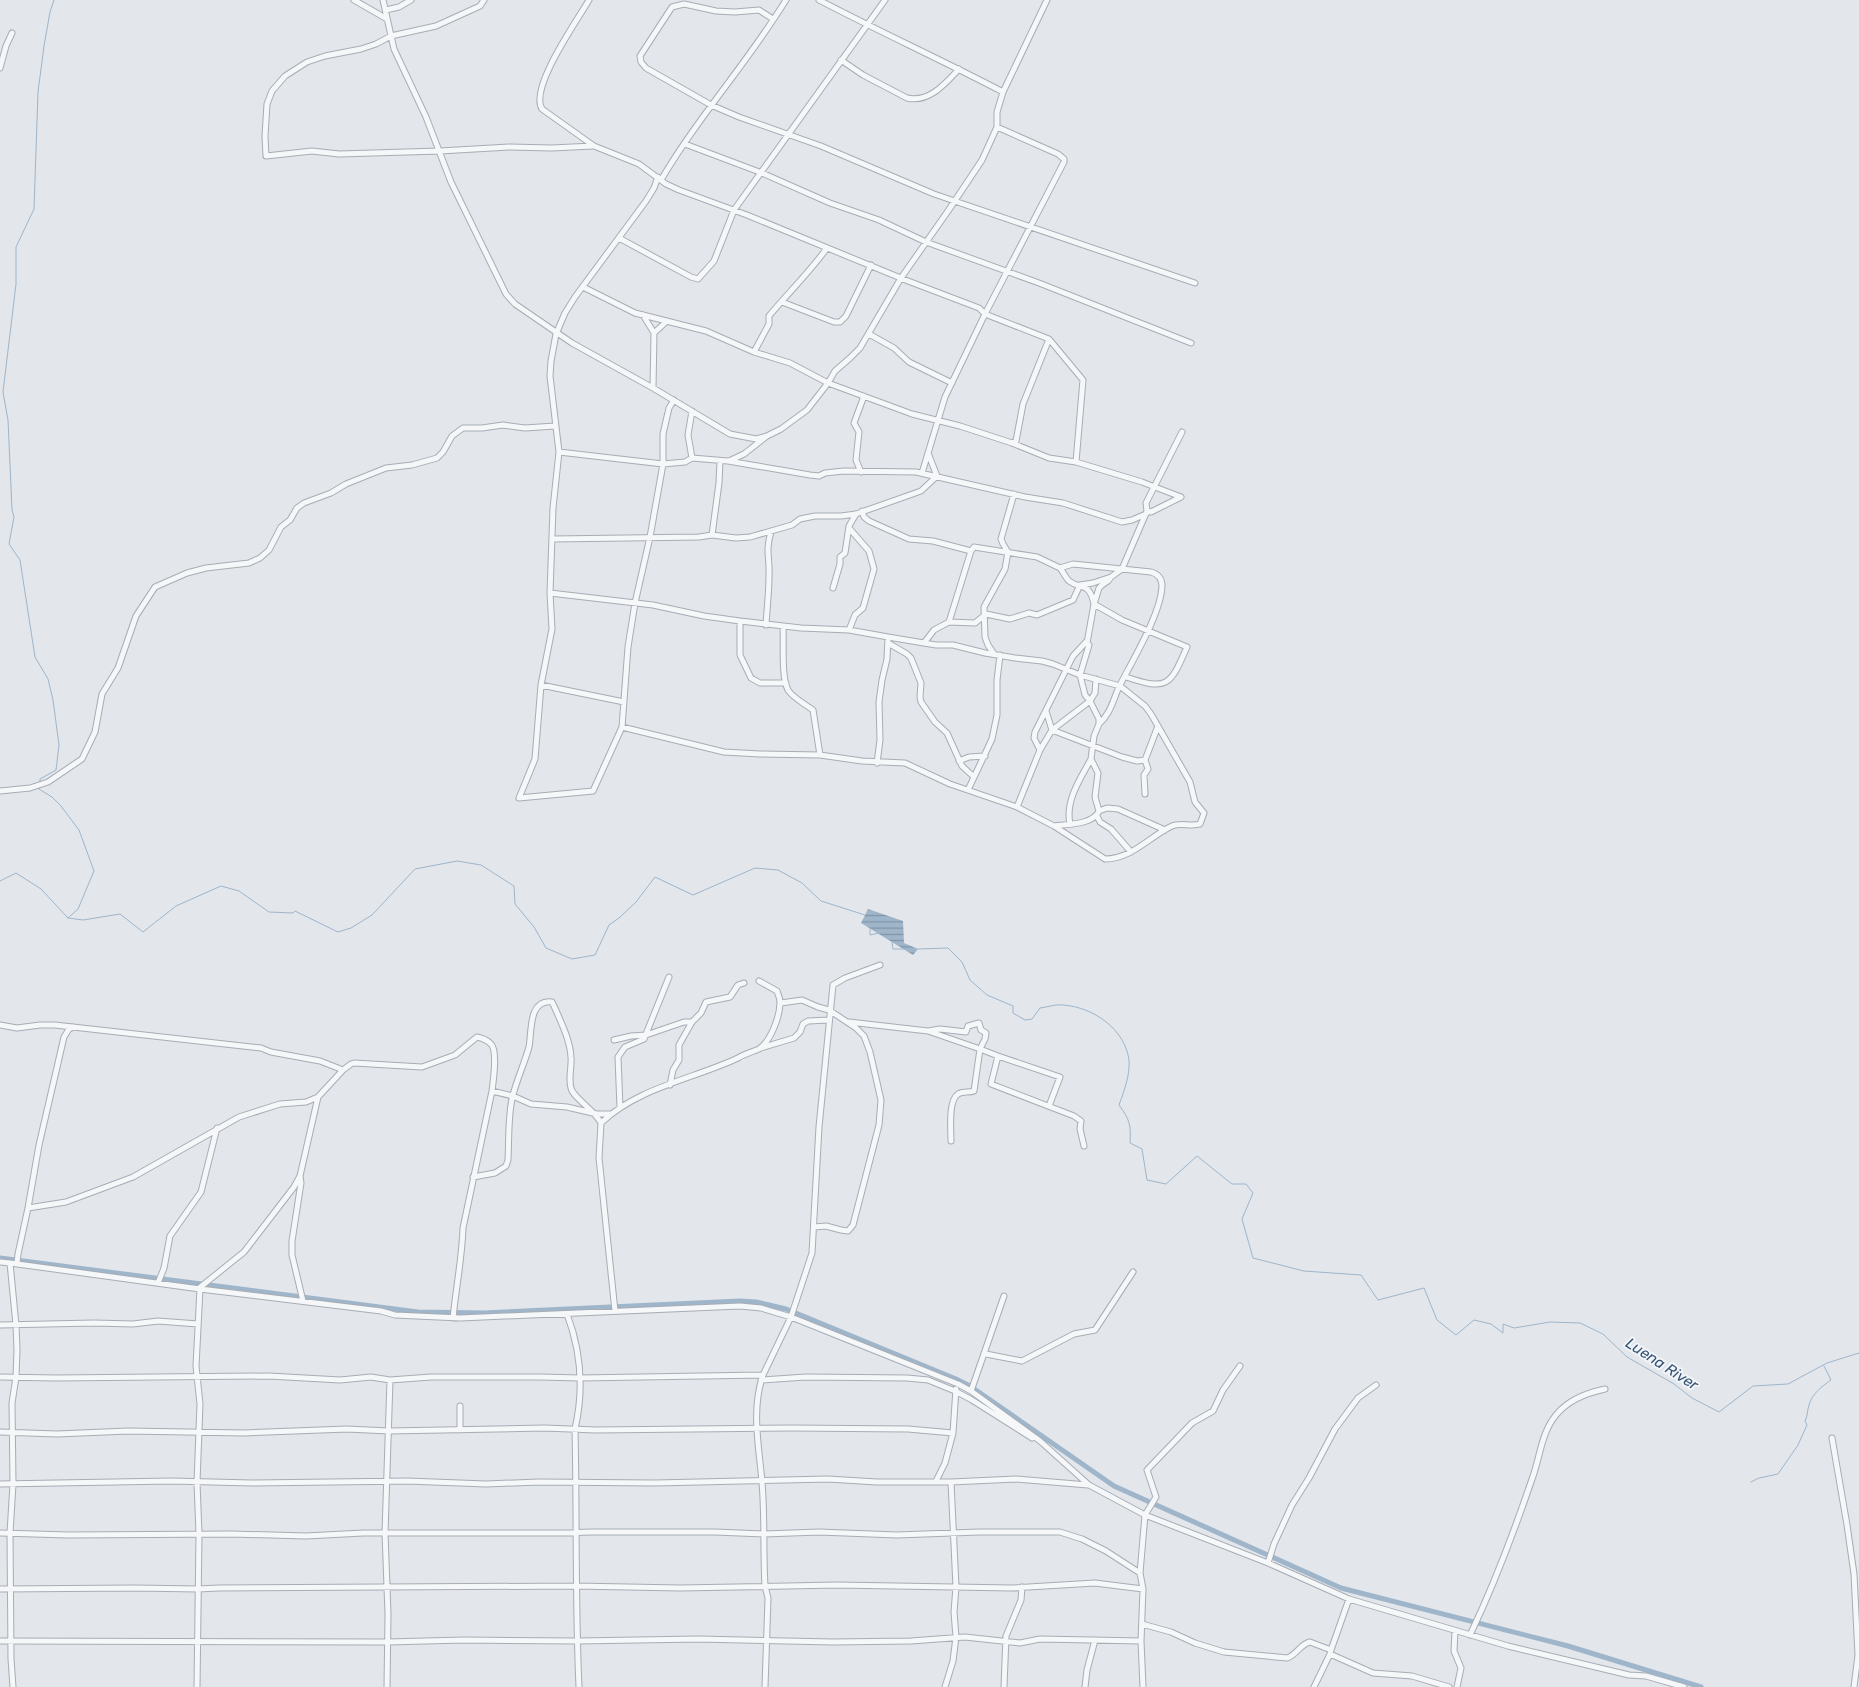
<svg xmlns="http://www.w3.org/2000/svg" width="1859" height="1687" font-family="Rubik,sans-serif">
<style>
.water{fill:url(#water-rules)}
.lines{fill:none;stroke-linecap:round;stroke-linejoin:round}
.stream{stroke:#9eb5ca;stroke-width:1}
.canal{stroke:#9eb5ca;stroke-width:5}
.street-casing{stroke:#a8adb5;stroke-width:7}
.street{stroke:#f5f7f9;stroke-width:5}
.labels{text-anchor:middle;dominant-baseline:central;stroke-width:4;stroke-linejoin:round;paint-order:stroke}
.water-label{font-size:15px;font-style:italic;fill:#355477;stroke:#f2f5f8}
</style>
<defs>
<pattern id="water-rules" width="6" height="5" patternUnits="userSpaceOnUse" patternTransform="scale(1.25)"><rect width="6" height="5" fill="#9eb5ca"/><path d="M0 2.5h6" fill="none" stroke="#8194a6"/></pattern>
</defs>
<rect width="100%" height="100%" fill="#e3e6eb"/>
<!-- water -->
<path class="water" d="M868,909L903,921L904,943L918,949L913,955L861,923Z"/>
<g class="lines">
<!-- stream -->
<path class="stream" d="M40,784V779L56,770L59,745L53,700L48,679L35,657L20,560L9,544L14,517L12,510L8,420L3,392L16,284V247L34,209L38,92L44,46L50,12L54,0
M39,788V789L52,797L61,806L79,830L94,871L78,909L68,918
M0,881L16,873L41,889L68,918L83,920L120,914L143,932L176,906L221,886L239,891L269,912L293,913L295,911L338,932L351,928L372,915L415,869L457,861L481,865L514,886L515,904L534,927L546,948L572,959L595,955L609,925L619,918L636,902L655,877L693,895L755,868L778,870L802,883L821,901L865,915
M870,929V935L879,933
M892,942L893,949H904
M918,949L948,948L962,962L970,980L987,995L1013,1006V1013L1025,1020L1032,1019L1040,1008C1048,1007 1056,1004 1063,1005C1093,1007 1125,1029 1129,1060C1130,1076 1124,1091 1119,1105C1130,1120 1131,1125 1130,1143L1142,1149L1147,1180L1166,1184L1197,1156L1232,1184H1246L1253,1193L1242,1219L1253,1258L1304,1271L1361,1275L1378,1300L1424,1288L1437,1320L1456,1335L1474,1320L1491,1324L1503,1333V1324L1514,1328L1550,1322L1580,1323L1603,1334L1627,1357L1674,1384L1692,1398L1719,1412L1753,1386L1788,1384L1827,1363L1859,1353
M1751,1482L1759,1478L1778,1474L1798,1445L1807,1425L1805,1421C1808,1415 1807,1411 1809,1405C1812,1394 1821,1387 1831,1380L1824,1366"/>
<!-- canal -->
<path class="canal" d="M0,1258L418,1312L484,1313L740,1301L756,1302L786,1309L956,1379L970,1386L1114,1486L1341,1588L1568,1646L1701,1687"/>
<!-- street casing -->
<g class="street-casing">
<path id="street" d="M354,0L387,19
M383,0L394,49L426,117L451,182L506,294L515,304L572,343L653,388L730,434L756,439L767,436
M484,0L480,6L436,26L391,36L376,44L361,49L325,56L307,62L285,76L272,91L267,104L265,136L266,156L312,151L339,154L440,151L509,147L552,148L593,146
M589,0C577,21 529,88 542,109L594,146L639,164L666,184L679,190L747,215L908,281L979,308L985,314L1049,339L1083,380L1076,462
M819,0C880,32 942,60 1003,92
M386,10L399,7L411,0
M773,19L759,10L735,12L716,11L684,4L672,7L640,56L641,62L646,68L711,105L739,117L821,146L934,194L1195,283
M841,60L863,75L907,98C929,103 945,84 959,69
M0,68L6,46L12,33
M685,144L762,173L830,203L879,220L926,242L1039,283L1191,343
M658,177L654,188L646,201L575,297L565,313L556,334L551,361L550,376L559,452L553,508L550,593L552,629L541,685L535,759L519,798L593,791L622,727L628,647L635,603L650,537L663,464V434L669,408L674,400
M661,180C698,117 748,62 786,0
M619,238L691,277L698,279L714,261L734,210L885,0
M583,287L635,313L706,331L754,352L790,363L828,383L912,414L960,426L1012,443L1049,458L1076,462L1142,482L1181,497
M782,302L834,322H840L846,316L871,265
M643,315L654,333L653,388
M654,333L667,321
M869,334L894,348L909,362L952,383
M754,352L769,324V316C788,293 809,273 827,248
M1012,443L1016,441L1023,404L1049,339
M559,452L663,464L685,462L692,458L728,461L810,475L819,476L825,473L844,471L916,472L1025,497L1063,503L1122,522L1132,520L1146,514
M692,458L688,435L692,411
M729,461L744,454L767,436L781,429L807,410L828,383L835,371L850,358L860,348L901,278L948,211L982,160L997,127V112L1003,92L1047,0
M861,472L856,460L859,432L854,423L864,396
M922,473L945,397L985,314L1064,162V159L1058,154L997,127
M862,511L864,517L869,521L909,539L933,541L971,551
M1147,511L1151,512L1181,497
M712,535L719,483L720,461
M553,539L699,537L712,535L736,538L750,537L792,525L800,519L815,516H841L856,514L921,491L937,476L928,453
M1060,568C1063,572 1066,578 1069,581C1081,590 1089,581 1094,604L1122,620L1187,647C1170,686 1168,691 1126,677
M833,588L840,564V557L845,553L849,526L856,514
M550,593L653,605L704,616L740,621L801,628L849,630L888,637
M740,621V655L751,678L760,683H786
M949,622L975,623L986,614L1010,619L1029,613L1037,615L1073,600L1080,585L1093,583L1111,577
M766,625C767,608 769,592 769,576C770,558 765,551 771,532
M783,626C784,643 781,677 788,690C793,698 805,704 813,710L820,755
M849,630L855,615L863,608L874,569L869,551L849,528
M888,643L907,654L911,658L921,683L920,697L921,702L935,722L947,733L962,766L974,777
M924,643L934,630L949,622L971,551L974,547L1037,557L1060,568L1073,564L1151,572C1158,574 1162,579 1162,586C1161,614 1132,661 1119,687C1113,700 1111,713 1099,724
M994,654L988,645L985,637L984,607L1005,569L1008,552L1003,544L1001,539L1014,494
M1096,679L1095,693L1090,701L1099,719V724L1094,736L1091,759L1098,773L1095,797L1099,811
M541,685L624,702
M622,727L724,752L760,754L820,755L862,761L905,763L950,784L1017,807L1054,826L1105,859C1132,859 1150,836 1172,826C1180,822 1191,827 1200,824L1204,813L1195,802L1190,782L1151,714L1145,706L1120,686L1080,675L1053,664L1042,661L1015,658L985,653L953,645H936L888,637L887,659L882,680L879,702L880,740L877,763
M1052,730L1090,701L1085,695L1080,675L1089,645L1087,643L1094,604L1099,588L1102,585L1108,581L1111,577L1122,569L1147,511L1146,503L1182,432
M1052,730L1122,757L1137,761L1145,760L1158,726
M1040,750L1034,738L1035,732L1073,656L1087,641
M959,761L969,757L985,756
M968,790L992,739L997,715V680L1000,655
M0,791L30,788L48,782L82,759L95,732L102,694L118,668L136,616L155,587L187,573L206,568L249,563L260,558L269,550L281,527L290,520L297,508L304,503L331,493L346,484L386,468L412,465L437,458L443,452L452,436L463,428H482L503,425L525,428L555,426
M1145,794L1144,775L1148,769L1145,760
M1017,807L1040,750L1052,730L1046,711
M1097,816L1100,822L1111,829L1131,852
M1070,824C1065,801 1080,779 1091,759
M1054,826C1067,824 1093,825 1099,811L1107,808L1118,809L1165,830
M781,1003L802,1000L818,1007L829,1010L856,1028L864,1036L870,1052L881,1100L879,1125L853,1225L848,1231L841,1230L826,1226L814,1227
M849,1022L928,1031
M0,1025L17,1028L40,1025H55L261,1048L271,1052L320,1061L343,1070
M614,1040L631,1036L646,1035L684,1022H692
M761,1048L794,1038L800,1032L803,1024L808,1021L829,1020
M670,1085L673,1070L679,1060V1045L692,1022L701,1013L706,1002L730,997L738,985L744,983
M492,1091L513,1096L531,1104L567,1107L597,1114H610
M1049,1106L1060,1077L998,1056L991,1084L1074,1116L1081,1121L1080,1129L1084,1146
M620,1108L618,1057L625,1047L644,1039L669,977
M951,1141C951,1129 948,1101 958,1094C963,1091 969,1093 974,1091L980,1049L985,1039L986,1033L981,1030L979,1023L968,1026L966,1032L940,1029L928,1031L980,1049L998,1056
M300,1176L301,1183L292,1241V1255L303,1301
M473,1177L495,1173L506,1166L508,1160C509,1140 508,1118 512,1099C516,1081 524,1065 529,1047C532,1032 528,999 552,1002L554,1006C561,1022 570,1040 571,1057C572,1067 568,1078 571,1088C573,1098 594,1109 601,1123
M28,1208L66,1202L133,1177L239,1117L280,1104L306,1102L318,1097
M0,1262L10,1263L16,1325L17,1350L16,1377L12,1403L13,1484L10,1533L11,1659L13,1687
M10,1263L200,1289L381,1311L395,1315L460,1318L740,1306L761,1308L791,1317L958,1384L971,1391L1040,1441L1089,1485L1145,1515L1268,1563L1349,1599L1508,1646L1629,1675L1646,1676L1684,1687
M17,1264L18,1254L28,1208L39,1145L64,1037L69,1029L73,1027
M158,1283L164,1268L170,1236L201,1192L217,1128
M198,1289L244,1252L294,1187L300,1176L318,1097L343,1070L351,1064L354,1063L422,1067L455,1055L477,1037C482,1038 487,1040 491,1044C498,1051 493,1082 492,1091L463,1228C462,1258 456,1288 453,1318
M615,1311L599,1158L601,1123C637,1088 693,1079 738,1058C744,1054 752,1052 759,1049C771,1041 780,1016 780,1002C780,998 778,994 777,991L759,981
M567,1314C581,1351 584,1390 575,1429C577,1515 575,1601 579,1687
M0,1325L94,1323L133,1324L158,1321L198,1324
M986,1354L1022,1361L1074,1334L1095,1330L1133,1272
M763,1375C751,1410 759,1446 762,1482C765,1517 763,1552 765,1586L768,1598L765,1687
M0,1377L56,1378L269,1376L340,1380L371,1377L390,1380L431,1377H540L580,1378L763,1375L791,1317L812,1253L819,1127L833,985L845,978L880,965
M761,1380L806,1377L907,1378L928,1380L955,1391L972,1400L1032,1438
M971,1391L1004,1296
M460,1430V1406
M0,1432L57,1434L128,1431L244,1433L347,1429L389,1431L544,1428L596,1430L792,1428L908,1429L953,1433
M1832,1438L1847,1525L1854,1574L1858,1655L1854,1687
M936,1481L945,1463L953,1433L956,1389
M0,1484L171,1481L252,1483L407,1481L486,1484L539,1482L655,1483L828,1479L877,1482H951L1016,1479L1088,1485
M0,1533L68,1535L232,1534L306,1536L363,1533H557L593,1532H715L764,1534L819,1532L897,1535L979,1532H1060L1082,1539L1106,1551L1140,1573
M1268,1563L1274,1544L1292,1505L1309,1478L1335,1429L1358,1398L1376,1385
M0,1589L135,1588L198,1589L219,1588L575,1586L680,1588L837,1585L1012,1588L1095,1583L1143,1589
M1142,1624L1171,1632L1195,1643L1224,1652L1287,1658C1297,1655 1300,1644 1310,1642L1331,1650L1330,1654L1373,1673L1412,1676L1449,1687
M1455,1631L1454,1651L1461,1668L1457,1687
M1470,1635C1494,1585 1514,1532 1532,1479C1540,1458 1541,1433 1556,1415C1568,1400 1586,1393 1605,1389
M0,1641L387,1642L464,1640L577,1641L698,1639L833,1642L911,1641L965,1637L1020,1643L1040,1639L1141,1641
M1331,1650L1349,1599
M197,1687L199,1534L197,1482L200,1404L196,1366L200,1289
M387,1687L388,1614L385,1533L390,1380
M945,1687L953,1661L956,1637L954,1612L956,1587L951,1482
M1004,1687L1006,1636L1021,1600L1022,1587
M1085,1687L1087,1670L1095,1640
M1143,1687L1141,1641L1143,1589L1140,1573L1145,1515L1156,1497L1147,1470L1192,1423L1213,1411L1223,1390L1240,1366
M1314,1687L1330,1654"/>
</g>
<!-- street -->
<use href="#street" class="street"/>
</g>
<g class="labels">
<!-- water labels -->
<g class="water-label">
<text transform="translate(1662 1364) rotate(33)">Luena River</text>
</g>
</g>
</svg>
